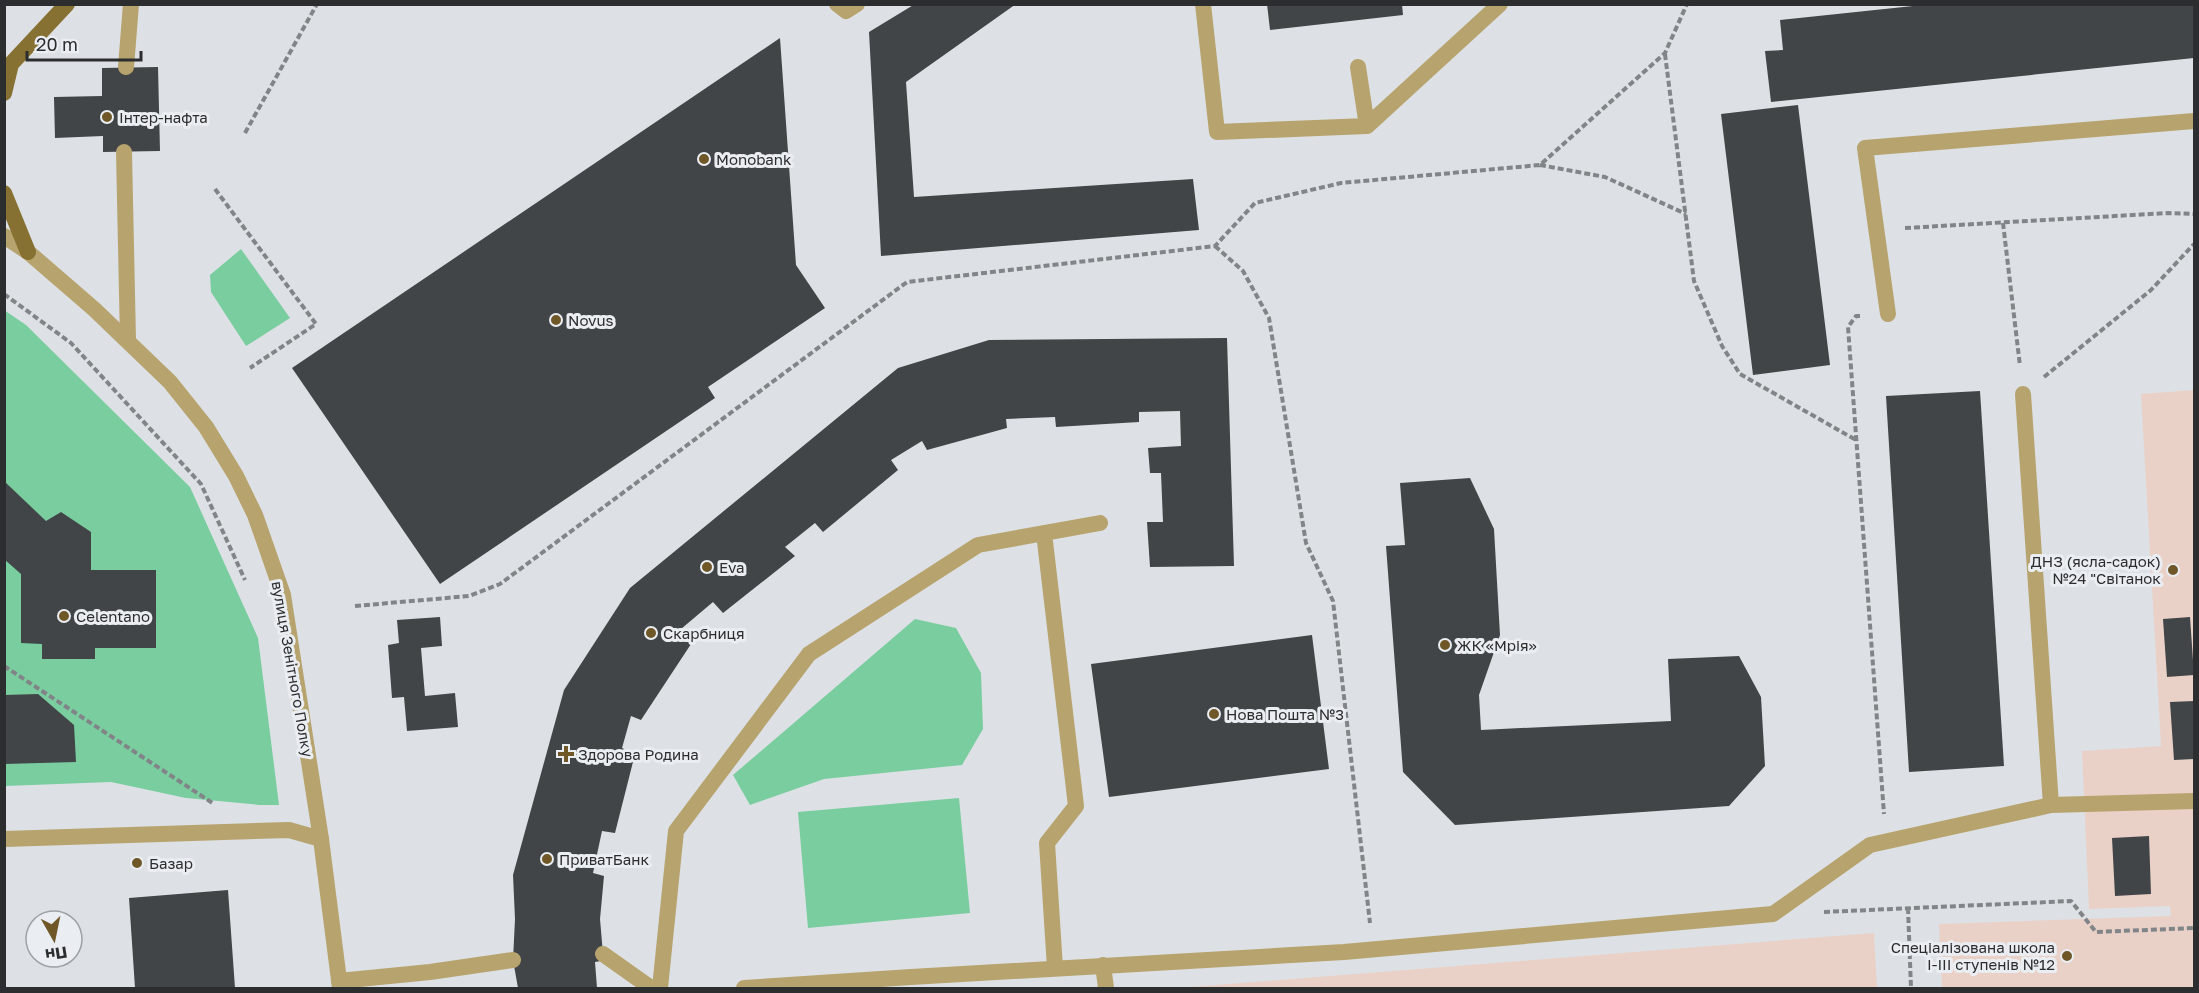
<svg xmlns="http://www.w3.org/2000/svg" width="2199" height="993" font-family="'Golos Text',sans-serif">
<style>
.education{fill:#e9d1c7}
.green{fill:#79cd9f}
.building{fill:#414548}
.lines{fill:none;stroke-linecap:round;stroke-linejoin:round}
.path{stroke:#828588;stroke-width:4;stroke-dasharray:6 3;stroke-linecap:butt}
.service{stroke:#b7a36d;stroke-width:16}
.tertiary{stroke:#b7a36d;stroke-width:16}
.primary{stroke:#867032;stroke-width:16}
.poi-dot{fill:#6f5728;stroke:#eaeef2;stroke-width:2}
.labels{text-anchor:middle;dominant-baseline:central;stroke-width:6;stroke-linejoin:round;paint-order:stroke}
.poi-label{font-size:15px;fill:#2c2d2f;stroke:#eaeef2;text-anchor:start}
.street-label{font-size:15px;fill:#2c2d2f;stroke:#eaeef2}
</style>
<rect width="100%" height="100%" fill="#dde1e5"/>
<!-- education -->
<path class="education" d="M2194,390V988H1942L1939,924L2171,916L2170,906L2089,909L2082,751L2161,746L2141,394Z
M1874,933L1877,988H1178Z"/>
<!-- green -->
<path class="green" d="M241,249L290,318L246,346L211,292L210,275Z
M4,310L26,325L190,487L258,638L279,805H260L186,798L111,782L5,786Z
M915,619L956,628L981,673L983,729L962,765L824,779L750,805L733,775Z
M959,798L970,913L808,928L798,812Z"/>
<!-- building -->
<path class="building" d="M915,4H1016L906,82L914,197L1193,179L1199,230L881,256L869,32Z
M1267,4H1402L1403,15L1270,30Z
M1932,4H2194V58L1771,102L1765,51L1783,50L1780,20Z
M780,38L796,265L825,308L708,387L715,398L440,584L292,368Z
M158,67L160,151L103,152V136L55,138L54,97L102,96V68Z
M1798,105L1830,365L1753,375L1721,114Z
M1227,338L1234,566L1150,567L1147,522H1163L1161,473H1150L1148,448L1181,446L1180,411L1139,412V422L1056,427L1055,417L1006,419L1007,428L927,450L922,441L891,460L898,470L823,532L815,523L785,547L795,556L723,613L713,602L681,629L693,641L641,720L631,716L622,748L635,754L615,833L602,831L593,873L604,876L600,919L603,954L601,961L595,962L597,988H518L513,960L515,919L513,875L564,690L630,588L898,368L989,340Z
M1980,391L2004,766L1909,772L1886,396Z
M1470,478L1494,529L1500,635L1479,695L1481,730L1671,721L1668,659L1739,656L1761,697L1765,766L1729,806L1455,825L1403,772L1386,546L1405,545L1400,483Z
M4,481L46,521L61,512L91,532V570H156V648H95V659H42V644L21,643V574L4,559Z
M440,617L442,646L421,648L425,696L455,693L458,727L407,731L404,697L392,698L388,645L399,643L397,620Z
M2190,617L2194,675L2167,677L2163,619Z
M1312,635L1329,769L1109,797L1091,664Z
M38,694L74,725L76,762L4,764V695Z
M2194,701V759L2174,760L2170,702Z
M2149,836L2151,894L2115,896L2112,838Z
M228,890L235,988H135L129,898Z"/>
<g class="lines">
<!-- path -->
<path class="path" d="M1665,54L1694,281L1722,346L1740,374L1856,440
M245,133L317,4
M1540,165L1605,177L1686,214
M215,189L316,324L250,368
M2003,223L2020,366
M1905,228L2168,213L2194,214
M1215,246L1243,271L1269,318L1306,543L1333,601L1370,923
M4,294L71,343L201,484L245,580
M1860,316H1856L1848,327L1884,814
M2044,377L2151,290L2194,244
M355,606L469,596L500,584L907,282L1215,246L1255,203L1341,183L1540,165L1665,53L1687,4
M4,666L214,804
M1908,908L1911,988
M1824,912L2071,901L2096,932L2194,928"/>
<!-- service -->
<path class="service" d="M837,4L846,11L857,4
M1203,4L1217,132L1367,126L1500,4
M126,67L131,4
M1358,67L1367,126
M124,152L128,340
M1888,314L1865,148L2194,121
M1044,533L1076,806L1047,843L1055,968
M2051,805L2194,801
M4,839L289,830L321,839
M603,954L651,988
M1103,965L1106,988
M339,981L430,972L513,960
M660,988L676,831L809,654L978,545L1100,523
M744,988L911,977L1344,952L1773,914L1870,845L2051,805L2023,394"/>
<!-- tertiary -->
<path class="tertiary" d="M4,236L28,252L94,309L170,382L206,427L236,476L255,515L283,595L321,839L340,988"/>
<!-- primary -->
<path class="primary" d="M4,93L11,64L67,4
M4,193L28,252"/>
</g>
<!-- markers -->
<g class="poi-dot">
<circle cx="107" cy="117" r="6"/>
<circle cx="704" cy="159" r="6"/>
<circle cx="556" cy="320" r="6"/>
<circle cx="707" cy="567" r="6"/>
<circle cx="2173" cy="570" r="6"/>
<circle cx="64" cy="616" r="6"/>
<circle cx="651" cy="633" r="6"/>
<circle cx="1445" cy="645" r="6"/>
<circle cx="1214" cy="714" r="6"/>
<path d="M563 745h6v6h6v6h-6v6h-6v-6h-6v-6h6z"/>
<circle cx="547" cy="859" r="6"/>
<circle cx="137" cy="863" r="6"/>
<circle cx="2067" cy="956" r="6"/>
</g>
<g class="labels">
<!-- poi labels -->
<g class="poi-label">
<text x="119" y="117">Інтер-нафта</text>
<text x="716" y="159">Monobank</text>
<text x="568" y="320">Novus</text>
<text x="2161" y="561" text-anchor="end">ДНЗ (ясла-садок)<tspan x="2161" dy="17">№24 "Світанок</tspan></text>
<text x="719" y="567">Eva</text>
<text x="76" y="616">Celentano</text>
<text x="663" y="633">Скарбниця</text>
<text x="1457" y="645">ЖК «Мрія»</text>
<text x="1226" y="714">Нова Пошта №3</text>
<text x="578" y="754">Здорова Родина</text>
<text x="559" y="859">ПриватБанк</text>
<text x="149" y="863">Базар</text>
<text x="2055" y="947" text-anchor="end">Спеціалізована школа<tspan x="2055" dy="17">І-ІІІ ступенів №12</tspan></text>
</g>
<!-- street labels -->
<g class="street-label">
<text transform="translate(293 669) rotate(80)">вулиця Зенітного Полку</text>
</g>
</g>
<!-- border -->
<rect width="2199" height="993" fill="none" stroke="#2c2d2f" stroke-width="12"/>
<!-- north arrow -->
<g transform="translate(54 939) rotate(171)"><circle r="28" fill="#eaeef2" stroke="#9ea1a4" stroke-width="1.5"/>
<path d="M0-4.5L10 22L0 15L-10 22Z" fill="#6f5728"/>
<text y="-9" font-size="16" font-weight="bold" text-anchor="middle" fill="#2c2d2f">Пн</text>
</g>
<!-- scale -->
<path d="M27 51v9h114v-9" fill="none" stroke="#2c2d2f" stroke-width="3"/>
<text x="36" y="51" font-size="18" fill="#2c2d2f" stroke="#eaeef2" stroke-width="4.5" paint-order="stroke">20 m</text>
</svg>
